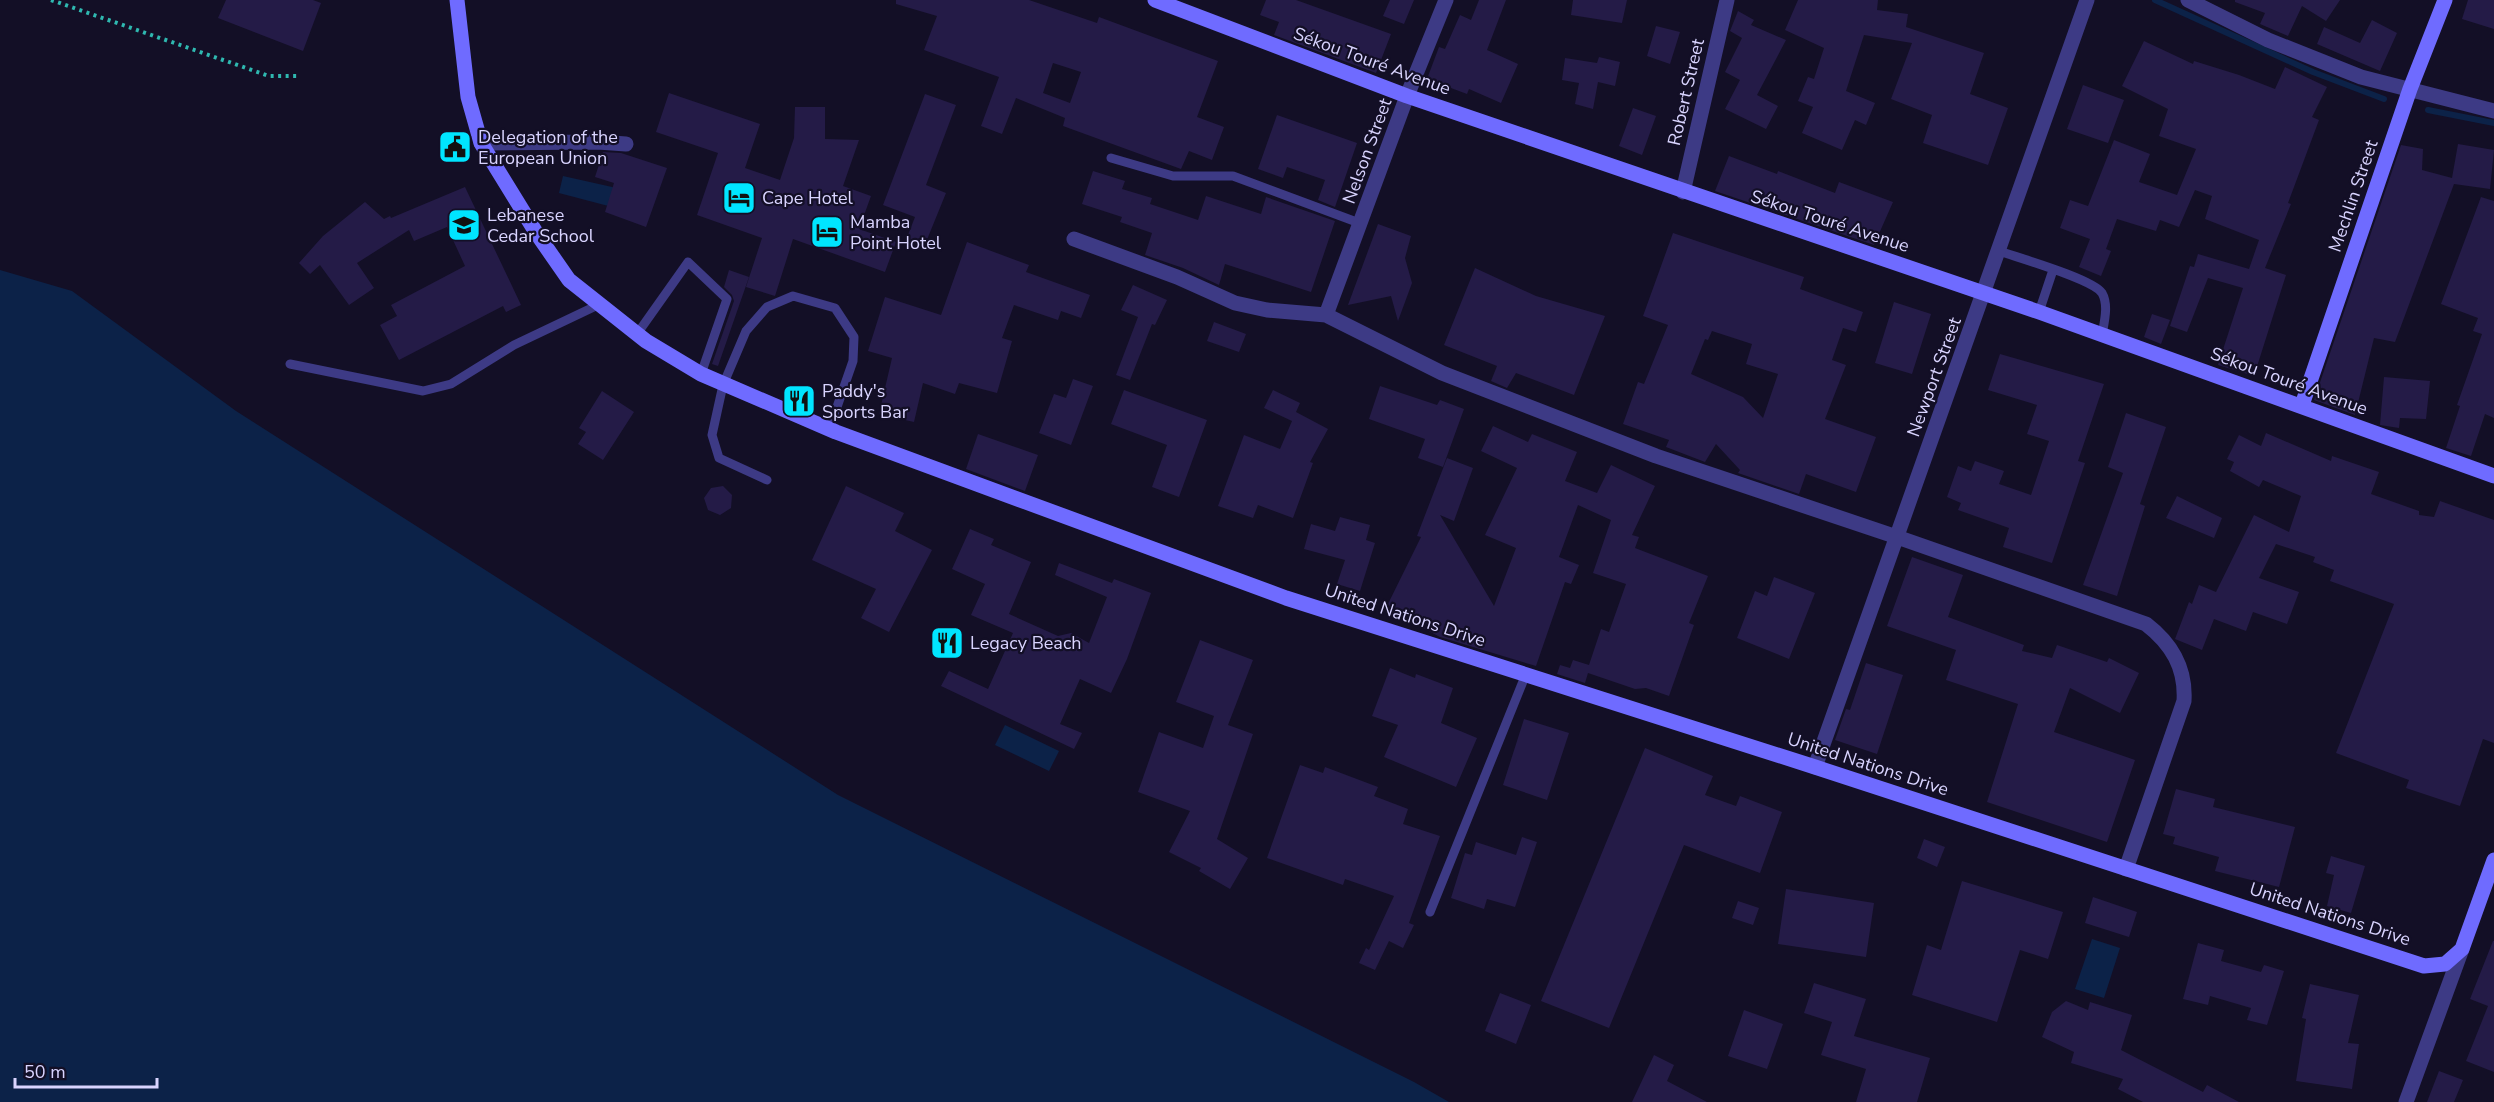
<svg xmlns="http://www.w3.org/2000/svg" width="2494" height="1102" font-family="'Nunito Sans',sans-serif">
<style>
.water{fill:#0c2248}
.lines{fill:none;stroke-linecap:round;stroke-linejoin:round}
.stream{stroke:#0c2248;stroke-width:6}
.building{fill:#241b47;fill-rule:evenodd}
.path{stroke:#2fb8b0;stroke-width:4;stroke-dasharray:3 4.5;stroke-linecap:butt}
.lane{stroke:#3d3a85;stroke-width:9}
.street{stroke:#3d3a85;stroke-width:15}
.secondary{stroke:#6f6bff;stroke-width:15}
.labels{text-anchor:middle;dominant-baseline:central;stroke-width:4.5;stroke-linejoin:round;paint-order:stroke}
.street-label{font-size:18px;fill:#d9d4ff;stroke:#130f26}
.poi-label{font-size:18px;fill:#d9d4ff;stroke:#130f26;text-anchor:start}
</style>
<rect width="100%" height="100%" fill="#130f26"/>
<!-- water -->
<path class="water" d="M563,176L621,189L616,208L559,193Z
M0,270L72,291L236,411L838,795L1414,1082L1449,1102H0Z
M1005,725L1059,751L1049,771L995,745Z
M2092,939L2120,948L2104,998L2075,989Z"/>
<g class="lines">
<!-- stream -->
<path class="stream" d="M2155,0L2313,72L2384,99
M2428,110L2494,123"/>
</g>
<!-- building -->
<path class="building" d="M226,0H313L321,3L303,51L218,18Z
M896,0H1029L1097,23L1099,17L1218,61L1197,117L1224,127L1212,160L1189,151L1181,169L1063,126L1065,118L1016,98L1002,134L981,126L999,77L924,50L937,16L896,4ZM1053,63L1081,72L1070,103L1043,93Z
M1266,0H1296L1391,34L1376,73L1274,35L1279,22L1260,15Z
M1390,0H1414L1404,24L1383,16Z
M1479,0H1506L1487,50L1518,64L1501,103L1469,89L1467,94L1427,79L1439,47L1445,49L1460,15L1471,20Z
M1573,0H1627L1622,23L1571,15Z
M1798,0H1878L1877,10L1908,14L1906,27L1984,53L1970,94L2008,108L1988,165L1923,143L1932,115L1891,99L1912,43L1864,35L1846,91L1875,103L1866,125L1855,120L1842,150L1802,133L1813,107L1798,101L1808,77L1814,79L1824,48L1785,30Z
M2235,0H2340L2326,21L2302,6L2288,36L2260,24L2265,13L2235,2Z
M2468,0H2494V29L2462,19Z
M1738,11L1754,20L1751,25L1786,40L1757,95L1778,106L1766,129L1725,109L1740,80L1725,72L1742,38L1730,31Z
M2372,20L2397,33L2380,71L2317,44L2324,27L2360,43Z
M1656,26L1680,32L1670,64L1647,56Z
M2144,41L2193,64L2194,61L2239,75L2275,89L2285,67L2327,87L2312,117L2319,120L2288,203L2291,204L2265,268L2286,275L2254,376L2218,365L2243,288L2208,278L2187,332L2170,326L2190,266L2194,267L2198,254L2249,269L2259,240L2205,219L2212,196L2195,190L2179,227L2160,220L2156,231L2117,219L2106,249L2111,251L2101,276L2079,267L2090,239L2060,228L2070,200L2088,206L2114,140L2150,154L2139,182L2177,195L2196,149L2159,136L2168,109L2122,86Z
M1599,57L1620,62L1615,86L1598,82L1593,109L1575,104L1579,83L1562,80L1565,58L1597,63Z
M2083,85L2124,100L2108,143L2067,129Z
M669,93L760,124L745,168L780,180L794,138L795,107H825V139L859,140L843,186L871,196L859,229L896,242L885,272L793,239L775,296L746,287L762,238L697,215L718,153L656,132Z
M925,94L956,105L926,185L946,193L924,247L906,240L915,217L883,205Z
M1633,108L1656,116L1642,155L1619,146Z
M1277,115L1357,143L1335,207L1318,200L1325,180L1287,167L1283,178L1258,169Z
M2458,144L2494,150L2490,189L2454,184L2395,342L2374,338L2355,415L2314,400L2401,145L2423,149L2422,170L2452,178Z
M603,152L621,153L667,168L646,227L605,212L614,183L595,177Z
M1729,156L1777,174L1778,171L1835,193L1839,182L1893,202L1874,245L1715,191Z
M1093,171L1125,181L1122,189L1152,198L1150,204L1198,220L1206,196L1261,214L1266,197L1335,221L1311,292L1225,264L1219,285L1183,268L1145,255L1152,233L1120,222L1122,217L1082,204Z
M465,187L521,305L506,312L503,306L399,360L380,325L397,316L391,305L465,266L447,227L414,241L409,230L357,263L374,288L349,305L320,265L310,274L299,263L323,236L365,202L384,219L390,216L391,218Z
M2481,197L2494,201V418L2485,414L2471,456L2446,448L2460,406L2457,405L2482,334L2473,331L2478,318L2441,304Z
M1378,224L1411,236L1405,258L1412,283L1398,321L1391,296L1348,305Z
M1673,233L1804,277L1800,289L1863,312L1856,332L1843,328L1832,360L1846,365L1825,419L1876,437L1856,492L1806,474L1799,494L1738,473L1740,470L1716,444L1705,462L1666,447L1669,440L1623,424L1638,382L1644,384L1668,325L1643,316ZM1712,331L1752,344L1746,364L1778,374L1763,418L1743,397L1691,374L1705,339L1708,340Z
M967,242L1029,265L1026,272L1090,295L1081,318L1061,311L1058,320L1014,305L1002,338L1012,341L997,393L959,383L955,394L923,383L914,422L879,414L892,358L868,351L885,297L941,315Z
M1475,268L1536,296L1605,316L1574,395L1516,373L1507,388L1491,381L1497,366L1444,345Z
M729,270L749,277L718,366L712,364L734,301L732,295L724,287Z
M1133,285L1167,300L1155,325L1152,324L1130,380L1116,375L1138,317L1121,310Z
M1894,302L1931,314L1912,374L1875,363Z
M2152,314L2170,320L2161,344L2144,337Z
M1214,322L1246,334L1239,352L1207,341Z
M2000,354L2104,384L2078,461L2085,463L2052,563L2003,547L2009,528L1958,510L1961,503L1947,497L1958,466L1971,471L1975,461L2004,471L1999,484L2031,495L2049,441L2027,434L2037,405L1988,390Z
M2384,377L2430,381L2426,419L2400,418L2399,428L2380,425Z
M1073,379L1093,386L1071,445L1039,433L1054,394L1066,398Z
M1380,386L1437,405L1440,400L1464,409L1443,467L1418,458L1425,439L1369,419Z
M1124,390L1207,420L1179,497L1152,487L1167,445L1111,424Z
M1273,390L1300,403L1296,412L1328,429L1310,462L1313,463L1293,518L1258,505L1253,518L1218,506L1244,435L1280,449L1292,421L1264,408Z
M602,391L634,412L603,460L578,444L586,432L579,428Z
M2126,413L2166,427L2140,504L2145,506L2117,596L2083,585L2123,473L2108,467Z
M1493,426L1528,442L1532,434L1577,452L1565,481L1597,493L1611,465L1655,486L1632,535L1639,537L1635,548L1708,576L1689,623L1694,625L1669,696L1646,688L1635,689L1588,673L1585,683L1557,674L1560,665L1570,668L1573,660L1589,665L1601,629L1609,632L1626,584L1593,573L1611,520L1578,505L1559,557L1579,565L1571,584L1565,582L1536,666L1440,637L1386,608L1421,537L1417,536L1447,458L1473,468L1454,521L1440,515L1494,606L1516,548L1485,535L1517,468L1481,451Z
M2266,433L2331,461L2332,456L2379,472L2371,494L2419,511V515L2434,517L2440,501L2494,520V743L2483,739L2460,806L2406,788L2409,780L2336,753L2394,604L2330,581L2334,570L2313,562L2315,557L2276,544L2259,578L2299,592L2287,624L2253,612L2246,631L2214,619L2202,650L2175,639L2189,602L2192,604L2199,585L2216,592L2254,515L2289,532L2301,496L2263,480L2259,487L2230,471L2234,462L2227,459L2239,435L2261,446Z
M978,434L1038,455L1025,491L966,469Z
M723,486L732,495L731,508L720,515L708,510L704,498L711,488Z
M846,486L904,513L895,531L932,550L889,632L861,618L876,589L812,560Z
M2177,496L2222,518L2214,538L2166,518Z
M1340,517L1370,525L1366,540L1375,543L1360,591L1337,584L1345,560L1304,549L1311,524L1335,531Z
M970,529L994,539L991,545L1031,562L1009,614L1058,636L1071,633L1089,643L1107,597L1055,575L1059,563L1112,583L1114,579L1151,593L1127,659L1111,693L1080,679L1060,724L1082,733L1074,749L941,686L949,671L988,689L1013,633L971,615L985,584L952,569Z
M1912,557L1963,575L1948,617L2024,645L2022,651L2052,658L2057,645L2107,662L2109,658L2139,673L2120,713L2070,688L2054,732L2135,760L2107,842L1987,802L2018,704L1946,680L1956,650L1887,626Z
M1774,577L1815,593L1789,659L1737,638L1755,591L1767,596Z
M1200,640L1253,660L1228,725L1253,734L1217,839L1248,858L1230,889L1199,871L1201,868L1169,852L1190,811L1138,792L1159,732L1203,748L1214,716L1176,702Z
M1866,663L1903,675L1877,754L1835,740L1846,709L1850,710Z
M1390,668L1415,678L1416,674L1453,688L1441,723L1477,738L1456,787L1384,757L1398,725L1372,716Z
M1524,719L1569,733L1547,800L1503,785Z
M1645,748L1713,776L1705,795L1736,806L1740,796L1782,812L1760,873L1684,845L1609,1028L1541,1001Z
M1300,765L1323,773L1325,767L1378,787L1374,796L1408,809L1403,824L1440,836L1409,923L1414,925L1403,948L1389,941L1375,970L1359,963L1366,948L1369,950L1394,896L1345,879L1343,885L1267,858Z
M2176,789L2215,799L2213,807L2295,827L2279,887L2215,871L2219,857L2173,844L2175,837L2163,834Z
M1522,837L1537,842L1515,907L1487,899L1484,909L1451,898L1465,853L1472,855L1476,842L1516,855Z
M1924,839L1945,847L1937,867L1917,858Z
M2331,856L2365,866L2351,913L2327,906L2334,875L2326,873Z
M1962,881L2063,912L2048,959L2020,950L1997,1022L1912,995L1927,945L1941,950Z
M1786,889L1874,903L1866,957L1778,944Z
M2093,897L2137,912L2129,937L2085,923Z
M1738,901L1759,908L1753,925L1732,918Z
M2493,941H2494V1072L2466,1061L2488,1006L2470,999Z
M2198,943L2224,950L2221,961L2261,972L2264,965L2284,971L2267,1025L2247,1020L2251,1008L2210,996L2208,1005L2183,999Z
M1814,983L1866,999L1854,1036L1930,1058L1917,1102H1856L1866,1069L1821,1055L1832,1022L1804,1013Z
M2310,984L2359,995L2348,1043L2359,1044L2352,1089L2296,1081L2306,1019L2302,1018Z
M1500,993L1531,1005L1516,1044L1485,1031Z
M2066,1001L2088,1010L2090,1002L2132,1015L2121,1050L2203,1092L2207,1085L2239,1102H2143L2118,1089L2123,1079L2071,1063L2074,1052L2042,1037L2052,1012Z
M1744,1010L1783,1024L1767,1069L1728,1056Z
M1654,1055L1674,1065L1667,1081L1707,1102H1632Z
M2439,1071L2463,1080L2454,1102H2427Z"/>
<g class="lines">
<!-- path -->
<path class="path" d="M51,0L269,76H298"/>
<!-- lane -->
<path class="lane" d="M1111,158L1173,176H1233L1362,224
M1999,251C2019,258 2093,279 2102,293C2109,305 2104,323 2102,335
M2039,312L2053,270
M637,334L688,262L727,299L701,374
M290,364L423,391L451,384L514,345L598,305
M767,480L719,458L712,435L723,385L746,331L767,307L793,296L835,308L854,337L853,361L829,430
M1430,912L1526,674"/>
<!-- street -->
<path class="street" d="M2188,0L2268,40L2361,77L2494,111
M481,143L598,142L626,144
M1683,192L1727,0
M1074,239L1177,277L1235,303L1267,310L1326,315L1442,373L1656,456L1897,537L2146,624C2172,644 2186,668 2184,701L2126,869
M1326,315L1407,96L1446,0
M1815,767L2087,0
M2406,1102L2462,949"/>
<!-- secondary -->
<path class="secondary" d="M457,0L468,97L481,143L537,234L569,280L646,341L701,374L836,432L1286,598L1815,767L2424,966L2445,964L2462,949L2494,860
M1155,0L1407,96L2039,312L2494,476
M2302,405L2410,89L2445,0"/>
</g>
<!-- icons -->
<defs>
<g id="civic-square" transform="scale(1.725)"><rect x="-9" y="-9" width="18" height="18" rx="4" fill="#00e5ff" stroke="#130f26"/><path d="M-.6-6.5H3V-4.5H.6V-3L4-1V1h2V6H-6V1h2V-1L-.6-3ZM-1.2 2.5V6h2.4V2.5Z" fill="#111"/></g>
<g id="hotel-square" transform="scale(1.725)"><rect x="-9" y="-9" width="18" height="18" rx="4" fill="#00e5ff" stroke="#130f26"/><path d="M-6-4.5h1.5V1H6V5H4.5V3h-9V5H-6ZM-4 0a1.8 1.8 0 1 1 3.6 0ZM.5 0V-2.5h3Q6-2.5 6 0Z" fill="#111"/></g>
<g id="school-square" transform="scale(1.725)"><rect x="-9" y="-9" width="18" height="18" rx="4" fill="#00e5ff" stroke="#130f26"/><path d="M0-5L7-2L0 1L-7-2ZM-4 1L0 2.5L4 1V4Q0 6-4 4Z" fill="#111"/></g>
<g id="restaurant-square" transform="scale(1.725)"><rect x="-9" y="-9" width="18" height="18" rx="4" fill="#00e5ff" stroke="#130f26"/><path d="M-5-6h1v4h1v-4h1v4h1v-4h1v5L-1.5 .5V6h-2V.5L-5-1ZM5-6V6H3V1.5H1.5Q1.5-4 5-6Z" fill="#111"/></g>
</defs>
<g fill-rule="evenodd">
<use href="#civic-square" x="455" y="147"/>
<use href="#hotel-square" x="739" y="198"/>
<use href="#school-square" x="464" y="225"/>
<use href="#hotel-square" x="827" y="232"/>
<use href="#restaurant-square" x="799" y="401"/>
<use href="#restaurant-square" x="947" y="643"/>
</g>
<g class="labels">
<!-- street labels -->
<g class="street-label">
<text transform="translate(1372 61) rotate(20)">Sékou Touré Avenue</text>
<text transform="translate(1686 92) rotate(-77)">Robert Street</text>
<text transform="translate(1367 151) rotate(-70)">Nelson Street</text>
<text transform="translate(2353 196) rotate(-71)">Mechlin Street</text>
<text transform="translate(1830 221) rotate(18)">Sékou Touré Avenue</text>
<text transform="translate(1934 377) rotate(-70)">Newport Street</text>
<text transform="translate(2289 381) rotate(20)">Sékou Touré Avenue</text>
<text transform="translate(1405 615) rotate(18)">United Nations Drive</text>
<text transform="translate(1868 764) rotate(18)">United Nations Drive</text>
<text transform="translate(2330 914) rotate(18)">United Nations Drive</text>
</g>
<!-- poi labels -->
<g class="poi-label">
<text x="478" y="137">Delegation of the<tspan x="478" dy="21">European Union</tspan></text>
<text x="762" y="198">Cape Hotel</text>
<text x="487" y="215">Lebanese<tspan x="487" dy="21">Cedar School</tspan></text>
<text x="850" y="222">Mamba<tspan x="850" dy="21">Point Hotel</tspan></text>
<text x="822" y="391">Paddy's<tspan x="822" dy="21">Sports Bar</tspan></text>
<text x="970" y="643">Legacy Beach</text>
</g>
</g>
<!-- scale -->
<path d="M15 1078v9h142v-9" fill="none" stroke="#d9d4ff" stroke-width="3"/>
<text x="24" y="1078" font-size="18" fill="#d9d4ff" stroke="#130f26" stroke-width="4.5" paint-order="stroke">50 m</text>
</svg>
